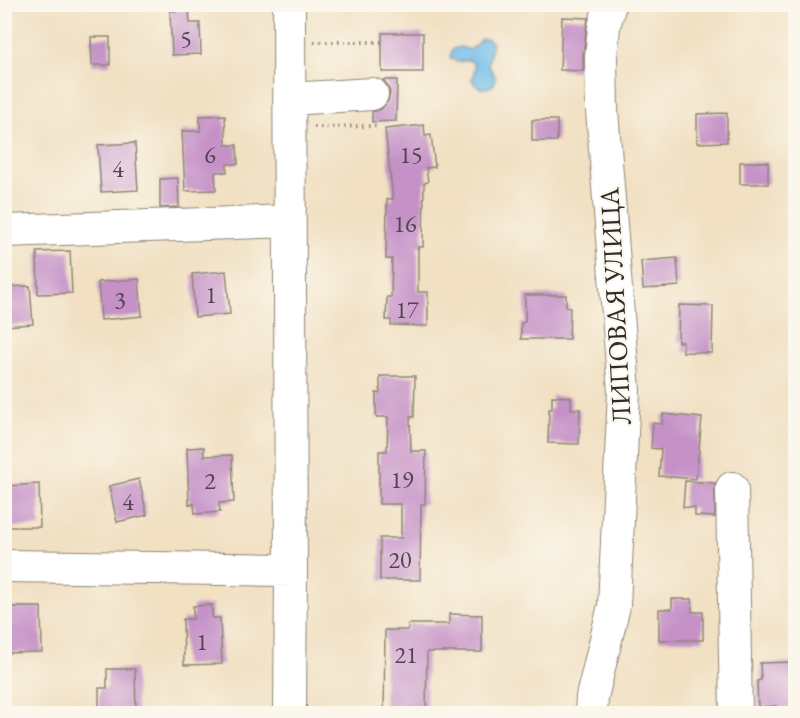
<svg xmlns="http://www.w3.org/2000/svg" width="800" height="718" font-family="'EB Garamond',serif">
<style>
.water{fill:#71bdea;stroke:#4e748a;stroke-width:1.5}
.building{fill:#c591c7}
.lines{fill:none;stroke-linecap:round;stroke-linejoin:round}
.minor-casing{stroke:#8e8676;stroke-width:34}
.path{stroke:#8e8676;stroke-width:4;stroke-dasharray:1.5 4.5;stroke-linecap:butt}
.minor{stroke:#fff;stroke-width:32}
.labels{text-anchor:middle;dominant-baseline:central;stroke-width:4.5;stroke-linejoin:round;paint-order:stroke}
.number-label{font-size:24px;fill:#524452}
.street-label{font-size:27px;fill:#2b2b2b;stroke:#fbf7ec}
</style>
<rect width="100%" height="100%" fill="#fbf7ec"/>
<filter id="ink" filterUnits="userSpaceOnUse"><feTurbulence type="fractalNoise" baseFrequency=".0167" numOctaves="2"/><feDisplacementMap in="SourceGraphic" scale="12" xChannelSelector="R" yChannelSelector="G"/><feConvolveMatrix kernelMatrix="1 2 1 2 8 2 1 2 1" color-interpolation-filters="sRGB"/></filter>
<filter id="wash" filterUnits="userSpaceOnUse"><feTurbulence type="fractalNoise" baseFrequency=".008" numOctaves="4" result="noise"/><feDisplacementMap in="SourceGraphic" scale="24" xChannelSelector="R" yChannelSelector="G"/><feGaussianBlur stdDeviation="1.35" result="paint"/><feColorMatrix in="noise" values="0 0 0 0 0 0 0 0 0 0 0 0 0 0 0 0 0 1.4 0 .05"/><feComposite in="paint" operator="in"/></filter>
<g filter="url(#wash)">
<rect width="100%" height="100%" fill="#f1e0c2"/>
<!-- water -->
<path class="water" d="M481,39H488L492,44L488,65L495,76L494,84C486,91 476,89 472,80L475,67L473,63L469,60L457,62L450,57L453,49L460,47L471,50Z"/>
<g id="blocks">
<!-- building -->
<path class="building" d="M189,10L190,23H200L201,54L172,55L170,11Z
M562,17L588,18L583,55V71L560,70Z
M382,33H423V72H382Z
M91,37H110V65H92Z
M383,80H397L396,121L372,122V112L381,109L388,101L390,92L387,85Z
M727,113V142L697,143V114Z
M225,115L226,145H237L238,164H227V172H215L216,190L185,191L182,131H200V116Z
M532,120H557V141H532Z
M424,125L425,136L431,135L435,167L426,168L428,182L424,183L423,247H418V292H428V326L391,325V320H386L387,297H391L392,259H386L387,199H393L385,129Z
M135,143L138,190L101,192L98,145Z
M740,162H768V184H740Z
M178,178L179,207L160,208V179Z
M70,251L72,293L38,294L37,252Z
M677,258L679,286L643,289L641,261Z
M226,271L230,314L195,317L192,274Z
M139,279L142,316L101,320L98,282Z
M30,286L33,324L4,326V287Z
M525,295H566V307L570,308L569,339H521V323L525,322Z
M679,305L713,306L712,353L683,352V342H678Z
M380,376H415L414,417H410L411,451H426L425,504H421L420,580H380V538H401V504H379V451H387L388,417H376V393H380Z
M552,396L571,397V409H580L579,444L548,443L549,409H552Z
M663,414L702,418L696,479L659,476L661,449L651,448L653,423L662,424Z
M204,447V456L232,455L234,502L219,503L220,512L195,514L194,504L189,505L187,448Z
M139,479L147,515L117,522L109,486Z
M685,481L715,483V517L695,516V508L683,507Z
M39,484L40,527H4V486Z
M672,599H692V612H703V640H659V609H672Z
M212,605V618H220L222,664L184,665L183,619H193V606Z
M4,607H41L42,652L5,653Z
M449,614L482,615V652H427L426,714H384L385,630H408V624H449Z
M795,662V711L776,712V706L758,707L757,681L761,680L760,663Z
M107,669H135L136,713H99V688H107Z"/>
</g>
</g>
<g filter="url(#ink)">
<use href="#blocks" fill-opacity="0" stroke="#8e8676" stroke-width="1.5"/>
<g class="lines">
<!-- minor casing -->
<g class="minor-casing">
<path id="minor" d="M289,4L291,570L290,714
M289,99L372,94
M4,231L289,221
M732,488L736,714
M4,566L291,570
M591,714L592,697L614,606L624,391L602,110L601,57L604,27L610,4"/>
</g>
<!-- path -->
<path class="path" d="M314,42H382
M314,127L377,126"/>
<!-- minor -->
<use href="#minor" class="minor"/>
</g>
</g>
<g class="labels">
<!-- number labels -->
<g class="number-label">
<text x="186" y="38">5</text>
<text x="210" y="154">6</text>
<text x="411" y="154">15</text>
<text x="118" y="168">4</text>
<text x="405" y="223">16</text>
<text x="211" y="294">1</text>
<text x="120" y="299">3</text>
<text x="407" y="309">17</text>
<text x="402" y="479">19</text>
<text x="210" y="480">2</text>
<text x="128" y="501">4</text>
<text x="400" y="559">20</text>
<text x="202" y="641">1</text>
<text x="406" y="654">21</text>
</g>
<!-- street labels -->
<g class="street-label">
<text transform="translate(615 306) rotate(-93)">ЛИПОВАЯ УЛИЦА</text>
</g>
</g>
<!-- margin -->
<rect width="800" height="718" fill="none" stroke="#fbf7ec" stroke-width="24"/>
</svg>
